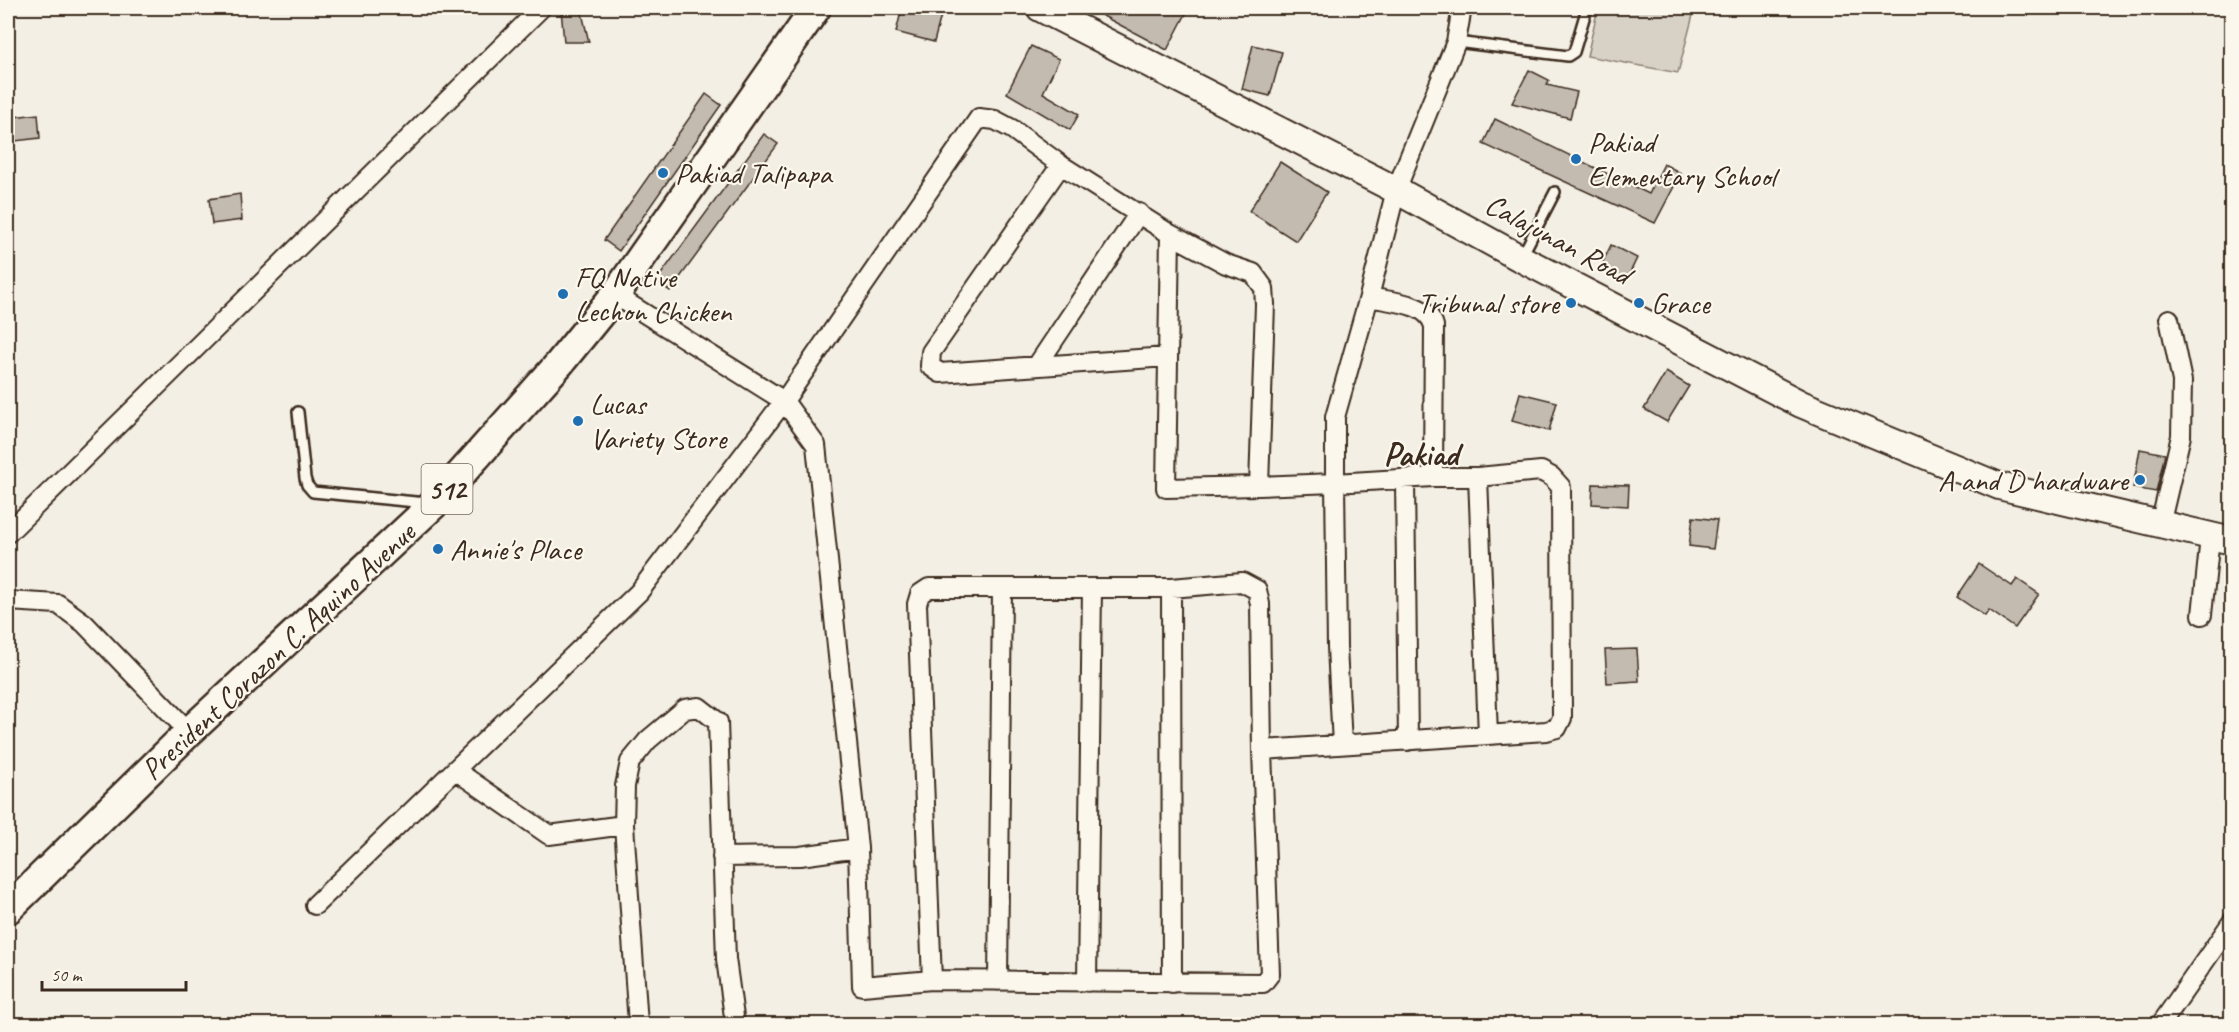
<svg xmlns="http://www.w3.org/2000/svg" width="2239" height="1032" font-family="Caveat,sans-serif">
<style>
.green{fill:#d8d1c6;stroke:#8a7e72;stroke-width:1.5}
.building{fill:#c3bbb0;stroke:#3b2a1e;stroke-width:1.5}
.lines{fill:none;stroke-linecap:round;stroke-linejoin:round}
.lane-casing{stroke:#3b2a1e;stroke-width:14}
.street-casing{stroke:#3b2a1e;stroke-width:22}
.secondary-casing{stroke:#3b2a1e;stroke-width:30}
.primary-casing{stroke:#3b2a1e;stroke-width:33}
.lane{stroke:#fbf7ec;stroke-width:9}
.street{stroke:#fbf7ec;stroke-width:18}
.secondary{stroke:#fbf7ec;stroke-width:26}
.primary{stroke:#fbf7ec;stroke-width:28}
.poi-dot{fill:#1f6fb2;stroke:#fbf7ec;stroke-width:2}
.labels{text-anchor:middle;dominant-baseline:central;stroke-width:4.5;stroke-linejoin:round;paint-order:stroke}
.shield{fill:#fbf7ec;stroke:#75685c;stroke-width:1.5}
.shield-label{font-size:28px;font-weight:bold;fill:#3b2a1e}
.poi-label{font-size:30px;fill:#3b2a1e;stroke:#fbf7ec;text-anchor:start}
.street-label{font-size:30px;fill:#3b2a1e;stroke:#fbf7ec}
.quarter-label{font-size:33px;font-weight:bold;fill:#3b2a1e;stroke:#fbf7ec}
</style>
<rect width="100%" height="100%" fill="#f3efe4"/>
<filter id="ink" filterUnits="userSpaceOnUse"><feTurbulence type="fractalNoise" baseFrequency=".0167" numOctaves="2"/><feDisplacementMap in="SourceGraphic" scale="12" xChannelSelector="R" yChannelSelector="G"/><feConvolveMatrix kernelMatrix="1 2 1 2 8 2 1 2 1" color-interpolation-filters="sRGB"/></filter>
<g filter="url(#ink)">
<!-- green -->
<path class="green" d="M1598,8H1658L1693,15L1678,73L1587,56Z"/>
<!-- building -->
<path class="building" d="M902,8H943L934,42L896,32Z
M1088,8H1189L1167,50Z
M561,9H581L589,42H564Z
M1253,45L1282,52L1270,96L1242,89Z
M1031,46L1059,59L1043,93L1079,114L1070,130L1007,93Z
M1529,70L1549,80L1547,85L1577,92L1570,118L1512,103Z
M706,94L721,105L619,251L604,240Z
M38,114L40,138L15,141L13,117Z
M1495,119L1649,194L1664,164L1681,173L1655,223L1483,144Z
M764,134L778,144L670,291L656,281Z
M1280,162L1327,192L1296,241L1249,211Z
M240,194L242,220L212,224L209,199Z
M1611,245L1637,258L1625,283L1599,270Z
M1666,372L1689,386L1667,422L1644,409Z
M1520,393L1557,402L1549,431L1512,421Z
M2140,449L2165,454L2156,492L2133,488Z
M1593,484L1629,485L1628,506L1592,504Z
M1693,517L1717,520L1713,549L1689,546Z
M1979,564L2012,586L2017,579L2039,594L2015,628L1989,610L1985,616L1957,597Z
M1637,649L1639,681L1607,683L1605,650Z"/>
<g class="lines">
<!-- lane casing -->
<g class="lane-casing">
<path id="lane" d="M1456,42L1568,56L1574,52L1587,8
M1522,256L1555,192
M298,412L305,478L307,485L313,492L426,503"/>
</g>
<!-- street casing -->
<g class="street-casing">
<path id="street" d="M1061,165L931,352L930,366L940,373L1167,357
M615,295L784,401L816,445L858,848L862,986L932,980L1263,983L1270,974L1262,750L1260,604L1257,590L1242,582L1171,588H929L920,594L917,604L932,980
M1369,297L1335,417V483L1433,477
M1038,364L1139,213
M1478,477L1488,735
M1405,480L1408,741
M1259,486L1335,483L1337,647L1342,745
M2160,525L2181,436L2182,381L2169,319
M8,533L541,8
M1171,588L1172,983
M8,601L58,604L84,623L189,732
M2202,615L2210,537
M1262,750L1546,731L1557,728L1562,718L1561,487L1552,477L1541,471L1478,477H1433L1434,326C1428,302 1390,302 1369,297L1396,190L1456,42L1462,8
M455,770L549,835L624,825
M722,857L800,856L858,848
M315,905L639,592L784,401L979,118L995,120L1012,129L1061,165L1170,234L1226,264L1253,273L1264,288L1265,304L1259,486L1166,488L1170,234
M998,981L1002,589
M1087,982L1092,588
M638,1024L624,825L625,786L630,762L648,740L685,709L699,707L718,722L726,959L735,1024
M2161,1024L2232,922"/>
</g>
<!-- secondary casing -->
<g class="secondary-casing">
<path id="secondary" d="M1040,8L1396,190L1520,258L1801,404L1999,486L2232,541"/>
</g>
<!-- primary casing -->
<g class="primary-casing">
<path id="primary" d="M8,909L189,732L434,504L559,364L615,295L816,8"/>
</g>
<!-- lane -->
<use href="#lane" class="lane"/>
<!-- street -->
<use href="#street" class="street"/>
<!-- secondary -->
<use href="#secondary" class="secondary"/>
<!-- primary -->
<use href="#primary" class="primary"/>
</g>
</g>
<!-- markers -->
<g class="poi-dot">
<circle cx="1576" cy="159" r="6"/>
<circle cx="663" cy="173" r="6"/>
<circle cx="563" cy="294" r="6"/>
<circle cx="1571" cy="303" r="6"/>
<circle cx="1639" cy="303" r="6"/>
<circle cx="578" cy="421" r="6"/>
<circle cx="2140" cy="480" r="6"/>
<circle cx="438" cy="549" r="6"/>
</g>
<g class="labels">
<!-- shield labels -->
<rect class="shield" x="421.5" y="464" width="51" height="50" rx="4.5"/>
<g class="shield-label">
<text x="447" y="489">512</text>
</g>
<!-- poi labels -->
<g class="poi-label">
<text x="1588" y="142">Pakiad<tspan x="1588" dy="34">Elementary School</tspan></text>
<text x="675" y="173">Pakiad Talipapa</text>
<text x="575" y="277">FQ Native<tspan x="575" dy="34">Lechon Chicken</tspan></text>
<text x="1559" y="303" text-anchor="end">Tribunal store</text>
<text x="1651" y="303">Grace</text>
<text x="590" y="404">Lucas<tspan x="590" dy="34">Variety Store</tspan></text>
<text x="2128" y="480" text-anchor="end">A and D hardware</text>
<text x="450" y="549">Annie's Place</text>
</g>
<!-- street labels -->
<g class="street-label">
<text transform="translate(1558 239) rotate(28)">Calajunan Road</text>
<text transform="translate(278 651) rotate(-43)">President Corazon C. Aquino Avenue</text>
</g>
<!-- quarter labels -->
<g class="quarter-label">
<text x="1421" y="454">Pakiad</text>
</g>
</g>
<!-- margin -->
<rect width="2239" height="1032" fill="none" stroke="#fbf7ec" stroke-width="30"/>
<rect x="15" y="15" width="2209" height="1002" fill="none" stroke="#3b2a1e" stroke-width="2" filter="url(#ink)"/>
<!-- scale -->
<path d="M42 981v9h144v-9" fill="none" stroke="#3b2a1e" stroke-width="3"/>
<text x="51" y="981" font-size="18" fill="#3b2a1e" stroke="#fbf7ec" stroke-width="4.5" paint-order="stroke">50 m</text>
</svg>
